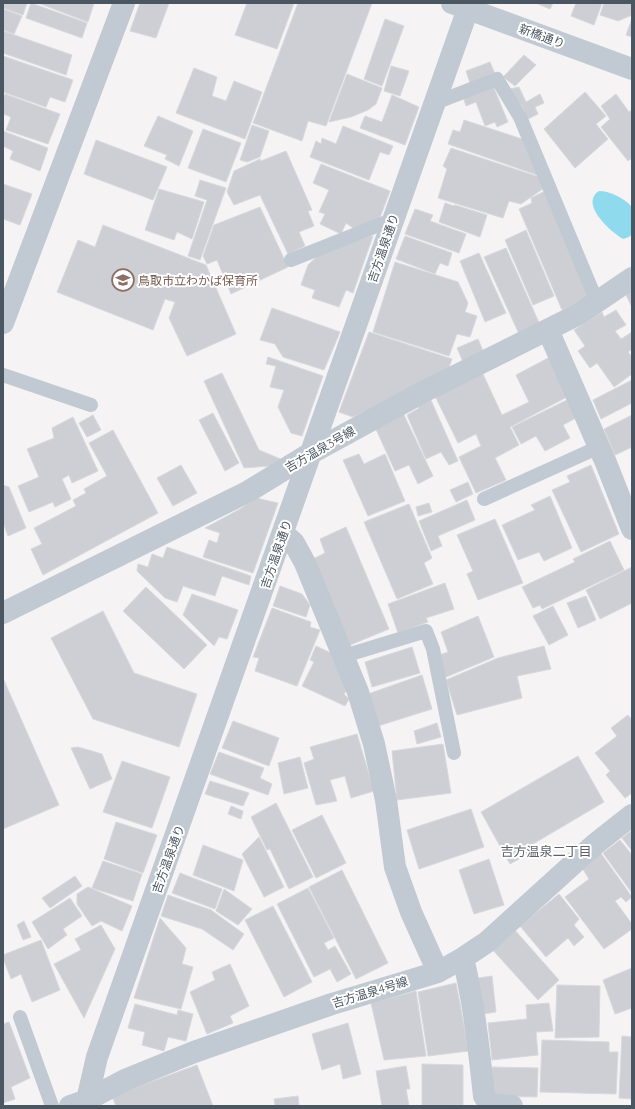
<svg xmlns="http://www.w3.org/2000/svg" width="635" height="1109" font-family="Quicksand,'Noto Sans JP',sans-serif">
<style>
.water{fill:#90daee}
.building{fill:#cdcfd5;stroke:#d7d9de}
.lines{fill:none;stroke-linecap:round;stroke-linejoin:round}
.service{stroke:#c1cad2;stroke-width:14}
.minor{stroke:#c1cad2;stroke-width:22}
.tertiary{stroke:#c1cad2;stroke-width:22}
.labels{text-anchor:middle;dominant-baseline:central;stroke-width:4;stroke-linejoin:round;paint-order:stroke}
.street-label{font-size:12px;fill:#4a5661;stroke:#fff}
.education-label{font-size:12px;fill:#785e54;stroke:#fff;text-anchor:start}
.neighbourhood-label{font-size:13px;fill:#5f6368;stroke:#fff}
</style>
<rect width="100%" height="100%" fill="#f5f3f3"/>
<!-- water -->
<path class="water" d="M599,191C610,191 624,198 632,207V234L629,237L623,239C611,232 579,204 599,191Z"/>
<!-- building -->
<path class="building" d="M3,3H27L23,15L3,8Z
M31,3L87,23L82,38L26,18Z
M38,3H94L88,22Z
M140,3H169L156,38L130,31Z
M247,3H294L277,49L235,35Z
M298,3H372L326,126L308,121L302,141L253,123Z
M536,3H553L550,9Z
M576,3H602L594,25L571,16Z
M604,3H632V15L618,21L600,15Z
M3,9L22,16L14,34L3,30Z
M385,19L404,26L382,86L364,79Z
M632,19V37L626,35Z
M3,31L72,55L66,75L3,53Z
M524,55L536,65L515,86L503,77Z
M3,56L73,80L65,102L50,97L46,107L3,92Z
M490,62L495,74L470,83L466,71Z
M391,66L409,71L400,96L384,91Z
M194,68L217,77L212,96L226,101L234,81L262,92L245,139L176,113Z
M347,74L382,88L376,104L368,110L351,117L329,122Z
M493,86L508,122L497,127L495,122L485,126L476,102L466,106L463,96Z
M519,87L526,102L540,94L544,103L535,107L538,114L528,119L521,104L517,106L510,89Z
M585,92L606,116L596,124L608,139L575,168L544,129Z
M5,94L60,114L48,144L6,130L11,117L3,114V99Z
M616,94L629,112L632,110V158L628,161L601,127L610,119L601,106Z
M392,95L419,107L405,145L360,128L365,116L382,122Z
M158,116L193,131L179,166L165,159L167,155L144,146Z
M464,120L522,139L537,175L448,144L453,130L460,132Z
M252,125L269,131L260,157L247,162L240,160Z
M343,126L393,146L389,155L380,152L369,180L310,157L316,141L321,144L322,138L336,144Z
M203,129L241,143L226,182L188,168Z
M3,131L48,148L40,171L10,159L13,151L3,146Z
M96,140L167,167L153,200L84,174Z
M451,148L539,177L544,188L521,204L509,201L503,218L438,198L447,169L443,166Z
M286,151L312,210L308,211L314,226L299,232L305,246L288,254L260,195L234,205L227,192L234,171L260,159L261,161Z
M321,164L390,191L379,220L353,228L346,223L341,234L320,224L325,214L319,212L329,190L313,183Z
M200,180L226,188L200,260L188,256L207,200L195,196Z
M3,184L32,194L20,225L3,219Z
M159,189L204,202L192,239L177,232L174,240L145,230Z
M545,191L590,298L562,310L519,209L532,203L531,198Z
M445,203L454,206L455,205L487,215L480,237L439,222Z
M260,207L288,267L231,294L217,260L207,264L203,256L214,225Z
M415,209L433,215L430,221L466,234L459,253L405,234Z
M103,225L206,265L236,334L187,356L169,318L175,302L165,299L153,330L57,292L78,240L95,247Z
M526,230L554,296L533,305L505,240Z
M370,236H373L353,293L346,290L339,307L312,298L315,290L301,285L308,265L323,251Z
M405,236L452,253L448,266L440,263L435,274L396,259Z
M506,248L540,325L519,334L484,257Z
M479,253L506,313L485,322L460,261Z
M395,262L458,282L468,303L465,312L477,316L470,337L457,334L449,356L373,332Z
M632,290V307L625,293Z
M272,308L340,332L324,370L283,357L275,344L260,340Z
M616,310L626,325L615,331L621,339L632,332V349L628,352L632,357V374L614,387L597,363L590,368L578,351L585,346L574,330L602,312L604,317Z
M369,332L452,359L447,373L353,417L339,412Z
M478,339L484,353L463,362L457,348Z
M268,357L323,376L302,436L291,433L278,407L284,390L270,387L276,366L266,364Z
M550,357L567,397L510,427L519,445L495,458L506,480L476,493L459,457L481,446L476,434L458,443L435,396L482,372L502,415L529,402L516,375Z
M222,373L259,450L283,460L282,465L244,468L204,381Z
M632,380V403L601,419L593,400Z
M430,398L458,461L449,465L441,452L426,459L407,415L419,408L417,405Z
M569,399L576,418L563,425L570,438L545,451L536,436L521,444L512,427Z
M213,413L239,463L225,471L199,420Z
M403,413L433,476L418,484L409,465L395,471L375,427Z
M93,415L101,430L87,437L79,423Z
M632,415V447L615,455L604,429Z
M73,417L98,471L72,483L69,475L62,479L71,499L55,507L53,502L29,512L18,486L39,477L27,449L54,438L52,428Z
M113,430L158,513L43,575L31,549L42,544L34,528L76,506L73,500L86,493L84,489L107,476L89,443Z
M359,454L364,464L385,454L405,501L368,516L343,460Z
M181,465L197,493L173,506L157,478Z
M591,465L619,534L581,552L552,490L570,482L567,476Z
M468,482L473,494L456,502L450,490Z
M3,485L9,487L26,528L8,536L4,525L3,526Z
M550,496L572,548L544,561L539,552L518,560L502,525L535,510L531,505Z
M256,498L278,503L253,573L203,557L209,540L217,543L220,533L205,528L240,509Z
M467,500L475,520L438,536L442,546L431,551L419,521Z
M429,503L432,512L418,516L416,507Z
M409,504L432,558L424,563L433,584L397,599L364,522Z
M495,519L523,583L478,600L467,574L473,571L457,535Z
M346,527L389,629L350,645L313,559L325,553L320,539Z
M610,541L624,570L542,609L540,605L533,608L522,587L575,562L573,559Z
M167,547L251,576L249,585L222,576L215,596L183,586L177,602L165,598L137,571L138,564L148,567L152,554L163,558Z
M632,567V603L600,619L586,590Z
M445,583L454,609L426,618L428,622L398,633L388,604Z
M280,586L302,594L310,605L306,617L273,606Z
M146,587L207,645L184,669L123,611Z
M192,594L238,610L227,639L219,637L214,646L183,615Z
M586,596L596,620L578,628L567,603Z
M553,606L568,635L549,645L533,616Z
M272,608L311,622L310,627L320,630L297,686L255,671L259,658L253,657Z
M103,611L134,673L197,694L179,747L93,719L51,638Z
M478,616L494,657L446,677L437,656L448,652L441,632Z
M316,646L333,654L346,691L344,694L349,699L345,706L302,686L314,662L310,660Z
M544,646L551,669L517,676L522,698L457,715L446,680L498,658Z
M412,647L420,673L372,687L365,662Z
M422,675L432,709L378,726L368,694Z
M3,678L59,805L3,829Z
M628,715L632,720V793L625,798L606,775L610,771L595,753L617,736L611,728Z
M233,721L279,738L269,766L222,748Z
M437,723L441,737L417,744L414,731Z
M357,734L374,791L351,798L345,776L330,780L337,801L316,805L304,763L314,759L310,747Z
M443,744L451,793L397,800L392,751Z
M78,747L102,754L112,779L90,789L71,748Z
M219,752L264,768L260,778L272,784L268,795L210,774Z
M578,756L604,802L528,847L532,852L510,864L481,812Z
M300,757L308,788L284,794L278,763Z
M122,761L170,777L152,828L103,812Z
M210,781L249,793L243,806L205,794Z
M276,803L313,877L289,889L270,849L267,850L251,817Z
M231,806L243,811L241,819L228,814Z
M471,809L484,847L419,869L407,830Z
M322,815L346,863L316,878L292,830Z
M116,822L157,835L143,873L104,859Z
M632,830V851L622,838Z
M259,837L284,887L264,897L242,854Z
M620,840L632,855V893L603,853Z
M203,845L243,860L234,891L193,875Z
M600,852L632,897L626,902L621,897L615,901L632,924V929L604,949L565,897L589,879L581,866Z
M489,859L504,905L474,914L459,870Z
M103,861L142,874L133,901L92,888Z
M342,870L388,963L356,979L309,887Z
M180,873L222,889L215,909L172,893Z
M75,876L82,886L50,908L42,898Z
M88,887L132,906L122,931L101,921L92,926L77,904V894Z
M308,888L334,938L324,943L328,950L335,946L351,974L337,982L330,969L314,977L277,904Z
M224,889L252,909L238,925L216,911Z
M559,894L579,919L574,925L584,937L574,946L568,938L546,957L520,926Z
M168,895L211,910L244,934L233,950L202,929L161,916Z
M70,898L82,916L63,929L67,935L48,949L32,922Z
M273,906L312,982L284,997L245,920Z
M160,918L186,948L182,964L193,967L181,1009L134,998Z
M24,921L31,937L23,940L17,925Z
M101,925L115,949L84,1018L54,964L81,950L75,939Z
M513,928L559,980L538,1000L491,948Z
M41,940L60,990L32,1002L21,974L11,979L3,958V955Z
M230,964L249,1006L230,1016L233,1023L207,1034L190,992L215,980L212,972Z
M632,968V1008L615,1014L603,980Z
M492,976L496,1012L477,1015L472,979Z
M456,983L469,1051L428,1056L418,992Z
M557,985L600,986L599,1037L555,1038Z
M416,991L426,1056L384,1060L371,1003Z
M549,1003L553,1031L536,1032L538,1055L492,1060L488,1023L527,1019L526,1005Z
M135,1004L177,1015L178,1010L193,1014L186,1041L168,1037L164,1051L142,1045L145,1032L128,1028Z
M9,1022L30,1078L11,1087L15,1099L3,1103V1024Z
M348,1023L361,1074L343,1079L340,1064L322,1070L312,1034Z
M622,1036L632,1037V1099L619,1098Z
M542,1040L609,1042V1052H618L616,1094L540,1092Z
M422,1064L463,1065V1105L422,1106Z
M197,1065L213,1106H116L112,1096Z
M406,1066L410,1089H406L409,1106H382L376,1071Z
M492,1067L538,1068L537,1097L492,1096Z
M298,1096L299,1106H275L274,1099Z"/>
<g class="lines">
<!-- service -->
<path class="service" d="M435,103L497,79L520,117L597,302
M291,260L394,219
M3,375L91,405
M484,499L599,447
M344,656L426,631L433,649L454,753
M20,1017L52,1106"/>
<!-- minor -->
<path class="minor" d="M3,323L124,3
M548,330L606,463L632,529
M283,533L294,543L305,563L358,692L374,744L386,800L395,867L411,912L438,972
M3,613L249,491L311,453L421,393L579,314L632,278
M463,958C474,1003 479,1050 484,1096L489,1104L512,1106
M70,1106L87,1100L125,1080L194,1052L332,1004L438,972L463,958L487,942L594,845L632,815
M88,1106L87,1100L97,1057L470,3"/>
<!-- tertiary -->
<path class="tertiary" d="M452,3L632,69"/>
</g>
<!-- icons -->
<defs>
<g id="school-ring" transform="scale(1.15)"><circle r="9.5" fill="#fff" stroke="#8d6e63" stroke-width="1.5"/><path d="M0-5L7-2L0 1L-7-2ZM-4 1L0 2.5L4 1V4Q0 6-4 4Z" fill="#8d6e63"/></g>
</defs>
<g fill-rule="evenodd">
<use href="#school-ring" x="123" y="280"/>
</g>
<g class="labels">
<!-- street labels -->
<g class="street-label">
<text transform="translate(542 36) rotate(20)">新橋通り</text>
<text transform="translate(383 248) rotate(-71)">吉方温泉通り</text>
<text transform="translate(320 449) rotate(-30)">吉方温泉3号線</text>
<text transform="translate(276 554) rotate(-71)">吉方温泉通り</text>
<text transform="translate(168 859) rotate(-70)">吉方温泉通り</text>
<text transform="translate(370 992) rotate(-17)">吉方温泉4号線</text>
</g>
<!-- education labels -->
<g class="education-label">
<text x="138" y="280">鳥取市立わかば保育所</text>
</g>
<!-- neighbourhood labels -->
<g class="neighbourhood-label">
<text x="546" y="851">吉方温泉二丁目</text>
</g>
</g>
<!-- border -->
<rect width="635" height="1109" fill="none" stroke="#4a5661" stroke-width="8"/>
</svg>
